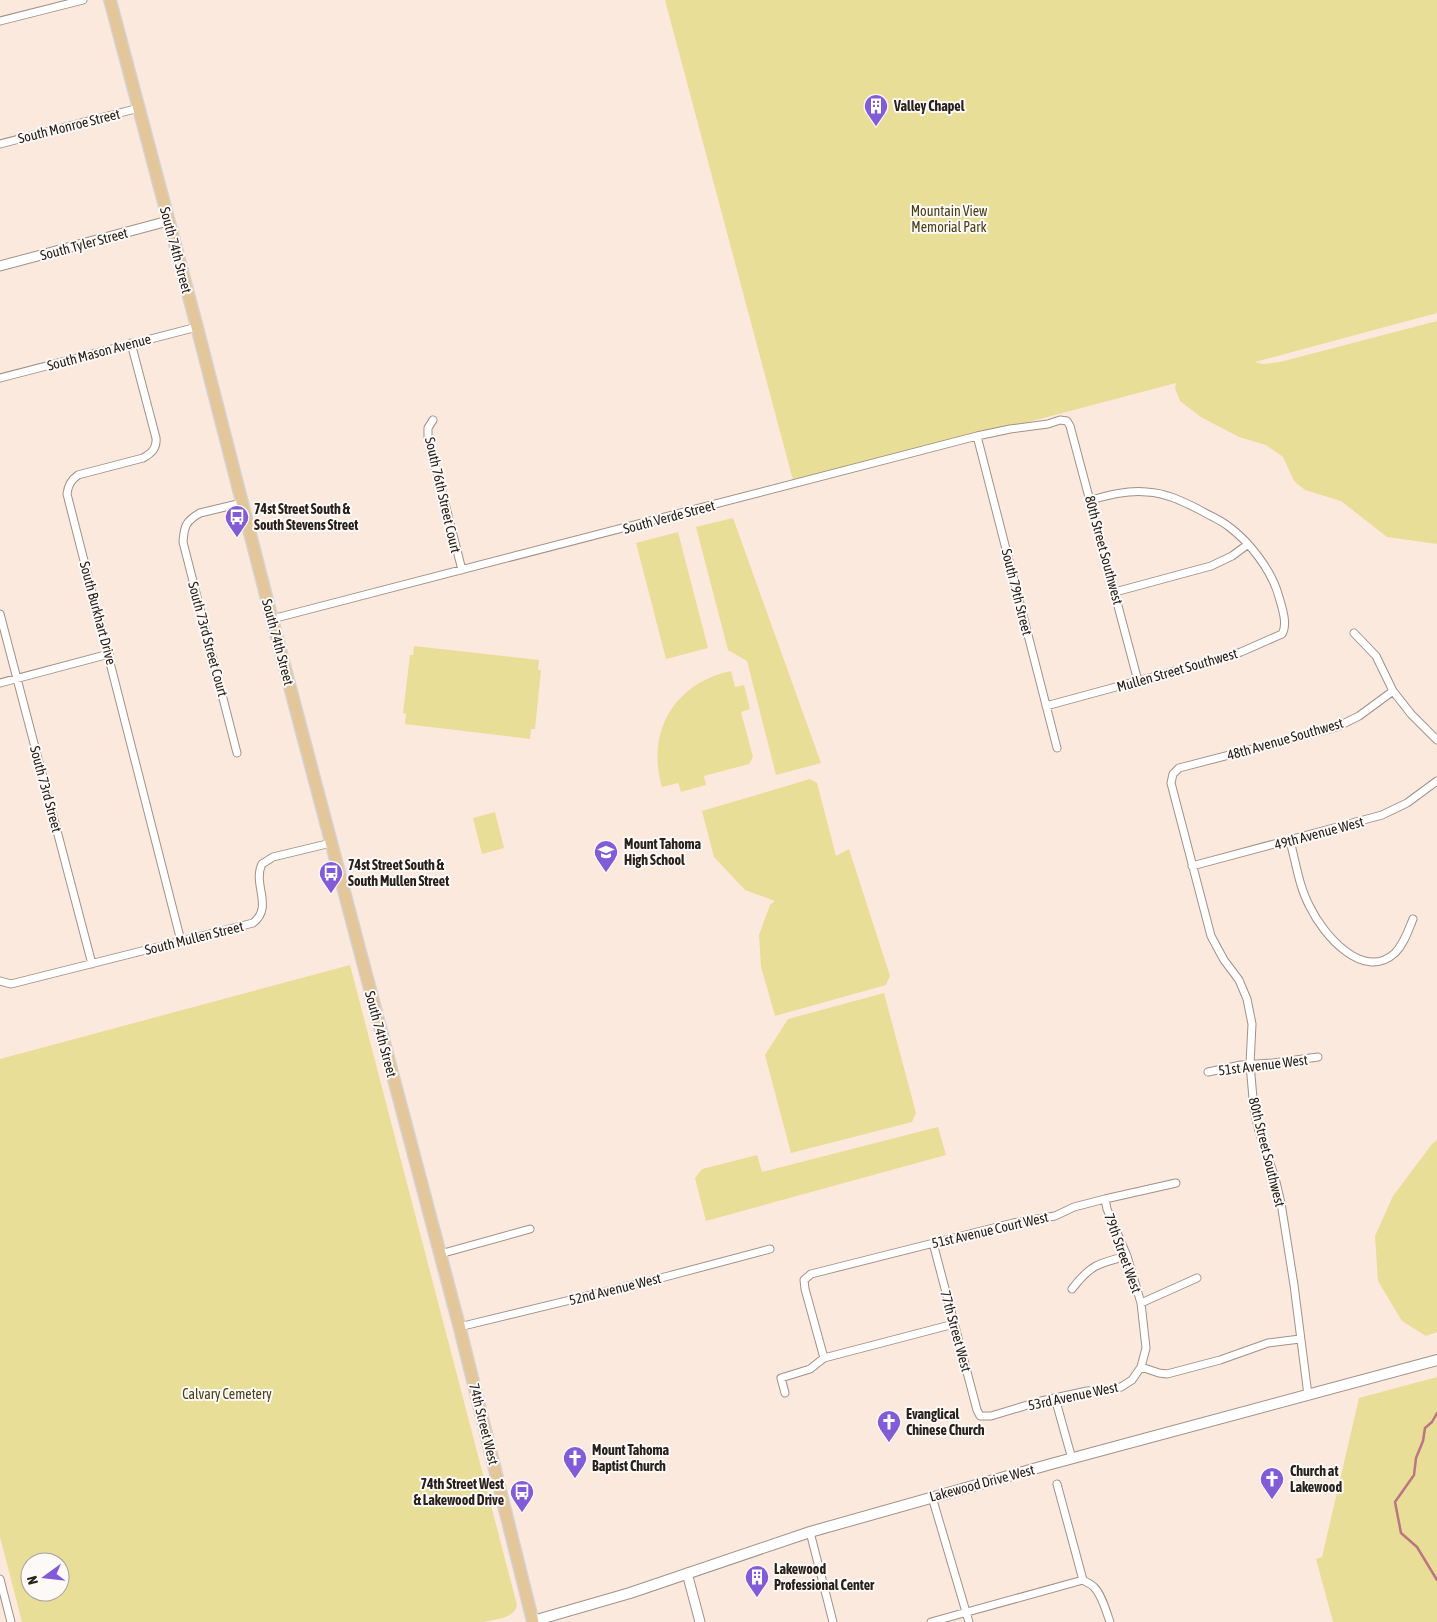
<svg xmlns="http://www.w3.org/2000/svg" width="1437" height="1622" font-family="'Asap Condensed',sans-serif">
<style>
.green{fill:#e9de97;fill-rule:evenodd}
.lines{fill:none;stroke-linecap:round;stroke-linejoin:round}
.stream{stroke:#bb7583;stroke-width:2.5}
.minor-casing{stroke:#a29187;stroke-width:9}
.tertiary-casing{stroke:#a29187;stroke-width:11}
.secondary-casing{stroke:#a29187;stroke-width:12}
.primary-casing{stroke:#d4d2d2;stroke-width:14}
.minor{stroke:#fff;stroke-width:7}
.tertiary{stroke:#fff;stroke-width:9}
.secondary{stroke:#fff;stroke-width:10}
.primary{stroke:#e3c699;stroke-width:11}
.labels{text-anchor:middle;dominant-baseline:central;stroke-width:4;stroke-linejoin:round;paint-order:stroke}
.poi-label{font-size:14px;font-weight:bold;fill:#27201c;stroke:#fdf9f7;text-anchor:start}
.street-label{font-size:14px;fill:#27201c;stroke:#fdf9f7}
.park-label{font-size:14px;fill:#474118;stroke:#fdf9f7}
</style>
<rect width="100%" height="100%" fill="#fbe9de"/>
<!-- green -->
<path class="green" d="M665,0H1437V313L1255,362L1263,364L1280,362L1437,321V544L1387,537L1341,501L1305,490L1294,481L1283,457L1266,445L1239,437L1201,417L1180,401L1175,388L1176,383L794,484Z
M733,518L821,763L776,775L747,661L728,650L696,527Z
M678,532L708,648L666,659L636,543Z
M414,646L539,660L538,670H541L535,729H531L530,739L405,724L406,714L403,713L410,655H413Z
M731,671L735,687L744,685L750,709L741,712L753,757L749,764L704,776L706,785L681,792L678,783L662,787C646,732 674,683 731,671Z
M810,779L817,783L836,856L849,849L890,976L886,985L775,1016L761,967L759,935L770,905L775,901L745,890L714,857L702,811Z
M495,812L504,848L482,854L473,818Z
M350,965L517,1605C514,1619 495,1619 484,1622H22L0,1537V1059ZM30,1562H60V1592H30Z
M884,993L916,1113L912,1122L791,1153L765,1055L788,1019Z
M938,1127L946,1155L706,1221L695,1178L702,1169L757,1155L762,1172Z
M1437,1140V1332L1426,1336L1402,1321L1378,1281L1375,1236L1393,1196L1432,1144Z
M1437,1377V1622H1333L1316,1559L1322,1557L1359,1398Z"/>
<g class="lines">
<!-- stream -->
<path class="stream" d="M1437,1413L1432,1422L1425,1428L1423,1441L1416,1458L1414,1475L1395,1502L1401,1533L1417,1547L1437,1580"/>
<!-- minor casing -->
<g class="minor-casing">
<path id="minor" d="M0,21L83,0
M0,144L139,108
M131,343L156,438C157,448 152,453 143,458L78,475C71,480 68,485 67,494L181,941
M0,378L197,327
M433,420L428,428V437L462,570
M977,436L1057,748
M1115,592L1211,566L1232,556L1247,545
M0,614L92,964
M272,619L977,436L1010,429L1048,424L1060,420L1067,421L1070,426L1138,681
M1354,633L1376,656L1393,691L1411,714L1437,740
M0,683L109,654
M1046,706L1226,657L1241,652L1282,634C1288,624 1282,608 1279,597C1272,571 1250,542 1228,526C1219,519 1208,515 1198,509C1182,501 1166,493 1147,492C1128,490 1109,495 1091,500
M237,753L183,542C184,526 186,521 200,513L242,503
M1290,841C1296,863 1299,887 1310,907C1323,934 1363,982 1395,953C1404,944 1408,931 1413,919
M1192,866L1382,815L1407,803L1437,781
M0,981L11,984L253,923C274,907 252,884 262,864L273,857L331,843
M1208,1072L1241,1065L1273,1063L1318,1057
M933,1243L977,1410L980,1416H991L1041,1401L1087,1391L1107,1390L1121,1387L1132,1380L1141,1367L1146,1348L1141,1303L1127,1256L1107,1209L1105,1199
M440,1254L530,1229
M1072,1289C1090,1265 1099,1263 1127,1256
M1141,1303L1197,1278
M459,1327L661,1278L770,1249
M824,1358L805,1289L804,1280L811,1274L1013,1223L1055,1216L1074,1207L1105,1199L1176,1183
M1141,1367L1159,1373L1167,1374L1220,1360L1268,1343L1300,1339
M785,1393L781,1378L810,1369L824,1358L954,1324
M1308,1395L1294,1285L1281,1203L1275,1178L1259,1131L1254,1110L1250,1064L1252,1024L1247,999L1239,980L1224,960L1211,936L1171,783L1173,774L1179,768L1337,727L1359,716L1393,691
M1055,1398L1072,1459
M1057,1484L1083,1580C1086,1582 1091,1584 1094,1587C1102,1595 1106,1611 1110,1622
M932,1497L969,1622
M810,1532L833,1622
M0,1579L11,1622
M931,1622L1083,1580"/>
</g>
<!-- tertiary casing -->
<g class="tertiary-casing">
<path id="tertiary" d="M0,266L168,221
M687,1573L700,1622"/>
</g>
<!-- secondary casing -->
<g class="secondary-casing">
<path id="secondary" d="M533,1621L630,1593L810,1532L1051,1464L1437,1360"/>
</g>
<!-- primary casing -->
<g class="primary-casing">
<path id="primary" d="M110,0L197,327L272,619L460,1329L533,1622"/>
</g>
<!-- minor -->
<use href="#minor" class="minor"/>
<!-- tertiary -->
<use href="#tertiary" class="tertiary"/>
<!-- secondary -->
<use href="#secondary" class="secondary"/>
<!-- primary -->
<use href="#primary" class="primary"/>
</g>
<!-- icons -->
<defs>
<g id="building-pin" transform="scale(1.25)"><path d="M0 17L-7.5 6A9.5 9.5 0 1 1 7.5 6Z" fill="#825cd6" stroke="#fdf9f7"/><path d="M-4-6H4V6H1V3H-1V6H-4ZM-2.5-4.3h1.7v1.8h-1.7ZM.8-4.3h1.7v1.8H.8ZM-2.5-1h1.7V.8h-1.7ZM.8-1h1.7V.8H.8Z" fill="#fff"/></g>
<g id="bus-pin" transform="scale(1.25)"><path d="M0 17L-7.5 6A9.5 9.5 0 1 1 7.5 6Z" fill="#825cd6" stroke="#fdf9f7"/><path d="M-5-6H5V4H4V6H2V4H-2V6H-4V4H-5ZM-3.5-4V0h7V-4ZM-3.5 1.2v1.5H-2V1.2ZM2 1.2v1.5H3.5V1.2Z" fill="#fff"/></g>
<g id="school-pin" transform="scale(1.25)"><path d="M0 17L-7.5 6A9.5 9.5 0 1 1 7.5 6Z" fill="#825cd6" stroke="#fdf9f7"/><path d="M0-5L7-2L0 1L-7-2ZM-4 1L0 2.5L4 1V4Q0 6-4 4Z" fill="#fff"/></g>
<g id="church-pin" transform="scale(1.25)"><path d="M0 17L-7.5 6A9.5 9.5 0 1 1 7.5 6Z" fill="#825cd6" stroke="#fdf9f7"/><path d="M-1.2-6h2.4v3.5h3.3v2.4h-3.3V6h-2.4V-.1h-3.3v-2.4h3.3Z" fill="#fff"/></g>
</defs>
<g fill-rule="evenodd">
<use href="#building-pin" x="876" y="106"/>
<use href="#bus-pin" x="237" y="517"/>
<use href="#school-pin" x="606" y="852"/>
<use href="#bus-pin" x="331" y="873"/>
<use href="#church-pin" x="889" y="1422"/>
<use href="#church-pin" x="575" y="1458"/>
<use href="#church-pin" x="1272" y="1479"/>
<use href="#bus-pin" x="522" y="1492"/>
<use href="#building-pin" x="757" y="1577"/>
</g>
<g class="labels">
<!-- poi labels -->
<g class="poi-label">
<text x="894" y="106">Valley Chapel</text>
<text x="254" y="509">74st Street South &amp;<tspan x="254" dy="16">South Stevens Street</tspan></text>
<text x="624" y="844">Mount Tahoma<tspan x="624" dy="16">High School</tspan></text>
<text x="348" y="865">74st Street South &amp;<tspan x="348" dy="16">South Mullen Street</tspan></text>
<text x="906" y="1414">Evanglical<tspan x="906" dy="16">Chinese Church</tspan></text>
<text x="592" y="1450">Mount Tahoma<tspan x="592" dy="16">Baptist Church</tspan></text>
<text x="1290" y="1471">Church at<tspan x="1290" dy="16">Lakewood</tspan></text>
<text x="504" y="1484" text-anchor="end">74th Street West<tspan x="504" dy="16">&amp; Lakewood Drive</tspan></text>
<text x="774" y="1569">Lakewood<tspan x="774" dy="16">Professional Center</tspan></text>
</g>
<!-- street labels -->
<g class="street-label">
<text transform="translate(69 126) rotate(-14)">South Monroe Street</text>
<text transform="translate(84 244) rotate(-15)">South Tyler Street</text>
<text transform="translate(176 250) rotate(75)">South 74th Street</text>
<text transform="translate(99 352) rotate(-15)">South Mason Avenue</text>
<text transform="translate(443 495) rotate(77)">South 76th Street Court</text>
<text transform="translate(669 517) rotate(-15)">South Verde Street</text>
<text transform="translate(1104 550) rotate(75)">80th Street Southwest</text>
<text transform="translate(1017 592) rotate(76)">South 79th Street</text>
<text transform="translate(98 613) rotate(75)">South Burkhart Drive</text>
<text transform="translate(208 639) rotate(75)">South 73rd Street Court</text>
<text transform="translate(278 642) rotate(75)">South 74th Street</text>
<text transform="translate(1177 670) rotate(-16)">Mullen Street Southwest</text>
<text transform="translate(1285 739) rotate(-16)">48th Avenue Southwest</text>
<text transform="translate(46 789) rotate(75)">South 73rd Street</text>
<text transform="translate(1319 833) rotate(-15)">49th Avenue West</text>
<text transform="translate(194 938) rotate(-14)">South Mullen Street</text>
<text transform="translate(381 1034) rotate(75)">South 74th Street</text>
<text transform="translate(1263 1065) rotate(-7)">51st Avenue West</text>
<text transform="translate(1267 1152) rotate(76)">80th Street Southwest</text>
<text transform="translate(990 1230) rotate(-13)">51st Avenue Court West</text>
<text transform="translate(1123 1253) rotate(70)">79th Street West</text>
<text transform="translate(615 1289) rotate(-14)">52nd Avenue West</text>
<text transform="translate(956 1331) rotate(75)">77th Street West</text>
<text transform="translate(1073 1396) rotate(-12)">53rd Avenue West</text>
<text transform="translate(484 1424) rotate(76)">74th Street West</text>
<text transform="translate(982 1483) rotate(-15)">Lakewood Drive West</text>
</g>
<!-- park labels -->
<g class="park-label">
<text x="949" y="211">Mountain View<tspan x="949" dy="16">Memorial Park</tspan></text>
<text x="227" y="1394">Calvary Cemetery</text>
</g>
</g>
<!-- north arrow -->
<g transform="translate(45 1577) rotate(255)"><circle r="24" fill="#fdf9f7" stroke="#a7a29f"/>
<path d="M0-4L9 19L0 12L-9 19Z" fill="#825cd6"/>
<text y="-8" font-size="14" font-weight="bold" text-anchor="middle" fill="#27201c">N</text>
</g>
</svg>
